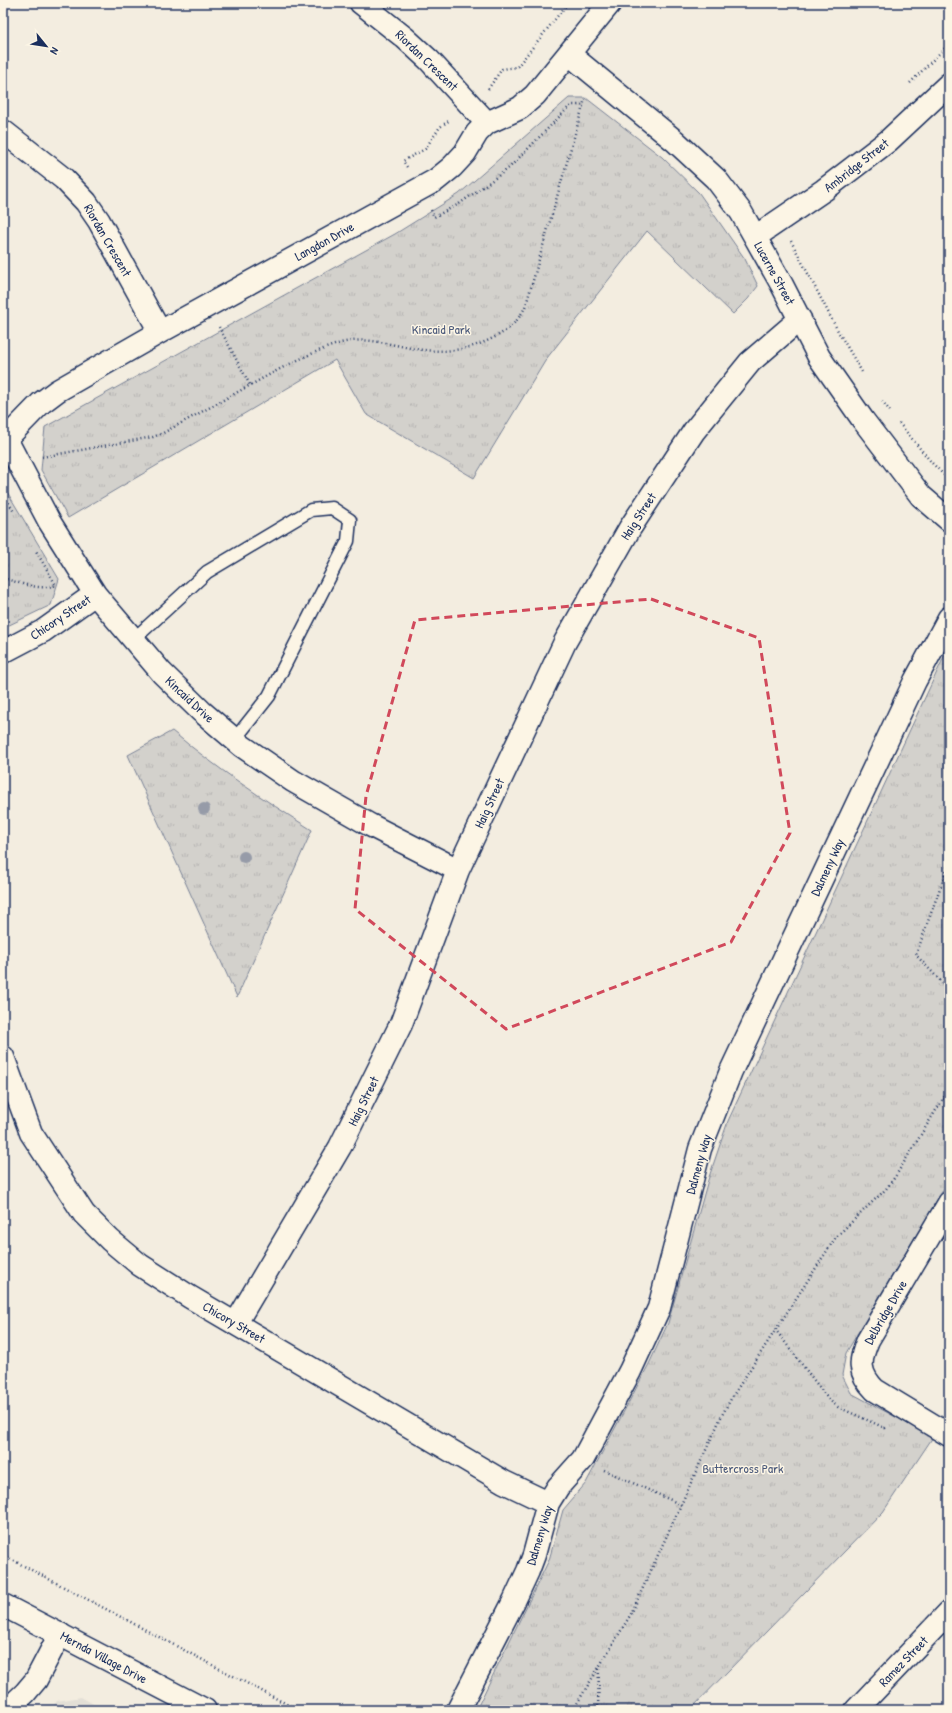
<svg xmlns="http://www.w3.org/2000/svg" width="952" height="1713" font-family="'Patrick Hand',sans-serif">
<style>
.built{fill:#e3dfd6}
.park{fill:url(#park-tufts);stroke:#778095}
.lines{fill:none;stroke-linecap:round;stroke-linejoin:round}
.service-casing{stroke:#1b2f5e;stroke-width:15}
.minor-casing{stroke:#1b2f5e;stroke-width:25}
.tertiary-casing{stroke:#1b2f5e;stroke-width:25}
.path{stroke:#1b2f5e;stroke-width:2.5;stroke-dasharray:1 3;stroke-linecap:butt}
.service{stroke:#fcf5e5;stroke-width:12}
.minor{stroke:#fcf5e5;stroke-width:22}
.tertiary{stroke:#fcf5e5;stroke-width:22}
.tree{fill:#969ba8}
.marked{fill:none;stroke:#d1495b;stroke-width:3;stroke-dasharray:8 5;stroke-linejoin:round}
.labels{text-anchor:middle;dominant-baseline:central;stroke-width:3;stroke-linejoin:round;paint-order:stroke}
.street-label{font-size:13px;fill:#1b2f5e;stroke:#fcf5e5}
.park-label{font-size:13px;fill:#49587a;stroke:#fcf5e5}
</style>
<defs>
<pattern id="park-tufts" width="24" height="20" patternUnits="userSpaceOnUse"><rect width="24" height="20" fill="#d3d1cc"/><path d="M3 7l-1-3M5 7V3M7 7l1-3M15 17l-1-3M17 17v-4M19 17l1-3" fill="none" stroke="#b5b4b2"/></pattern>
</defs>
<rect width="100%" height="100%" fill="#f3ede0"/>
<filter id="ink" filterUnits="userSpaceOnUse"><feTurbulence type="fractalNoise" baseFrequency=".025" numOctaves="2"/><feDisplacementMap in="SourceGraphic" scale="8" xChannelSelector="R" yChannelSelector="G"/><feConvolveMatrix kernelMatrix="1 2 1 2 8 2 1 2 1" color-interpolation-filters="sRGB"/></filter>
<g filter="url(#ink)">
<!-- built -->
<path class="built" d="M81,1697L104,1710H50L57,1701Z"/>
<!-- park -->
<path class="park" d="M569,98H586L662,157L699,193L745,259L758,286L748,299L733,314L647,231L547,358L474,478L366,414L335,360L68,518L41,470L45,427L395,234L459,194Z
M3,485L59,579L51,605L3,628Z
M949,646V1180L846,1353L842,1375L851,1393L933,1437L883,1512L690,1710H476L549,1560L563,1510L586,1483L649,1364L668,1323L708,1180L728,1121Z
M172,731C216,768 263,799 312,830L237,997L128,755Z"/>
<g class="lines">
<!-- service casing -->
<g class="service-casing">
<path id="service" d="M134,639L207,572L311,510L332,508L350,520L348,541L269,696L235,739"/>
</g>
<!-- minor casing -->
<g class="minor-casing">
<path id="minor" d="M361,3L405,38L429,60L487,123
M569,54L675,141L716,179L741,212L782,285L819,357L863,420L921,496L949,520
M3,131L64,179L86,202L99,221L160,332
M755,237L824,190L888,141L949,84
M3,439H6L41,403L57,391L160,332L436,180L452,167L465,153L477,133L487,123L520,108L535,95L610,3
M6,439L49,521L95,594L162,673L201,711L242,746L293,781L370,825L458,870
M3,652L43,631L95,594
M3,1057L31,1133L84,1214L110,1240L140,1265L190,1297L504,1482L548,1503
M949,1203L868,1340C859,1361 858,1373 875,1390L949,1435
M236,1323L340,1147L401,1024L458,870L565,642L630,528L694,431L750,362L800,319
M7,1710L25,1693L36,1680L60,1634
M458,1710L514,1601L528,1571L534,1555L548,1503L558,1487L583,1459L630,1371L659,1308L700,1149L731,1071L915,681L949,618
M856,1710L949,1612"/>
</g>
<!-- tertiary casing -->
<g class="tertiary-casing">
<path id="tertiary" d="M3,1605L205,1710"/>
</g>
<!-- path -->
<path class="path" d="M910,83L949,44
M488,89L502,69L517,67L568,3
M407,167L403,161L425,149L440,127L450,120
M431,210L434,217L459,204L509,168L571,105H583
M791,241L839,333L862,372
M219,327L250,385
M882,401L890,411
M899,423L932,463L949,480
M42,457L153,437L163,433C194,416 225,399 256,382C283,367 311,352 341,343C367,336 391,345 416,349C443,353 468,351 493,338C508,331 519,321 526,305L585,99
M3,492L14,512
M3,578C20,583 39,591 56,585L36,551
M949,863L916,955L949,990
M943,1099L949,1102
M775,1329L829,1400L838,1407L885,1428L887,1426
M604,1470L682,1505
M3,1555L298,1710
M573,1710L631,1614L722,1415L732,1397L836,1237L886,1189L895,1177L949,1089
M598,1710L599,1667"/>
<!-- service -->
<use href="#service" class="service"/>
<!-- minor -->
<use href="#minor" class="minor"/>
<!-- tertiary -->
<use href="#tertiary" class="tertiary"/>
</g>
<!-- trees -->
<g class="tree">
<circle cx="204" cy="809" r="6"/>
<circle cx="244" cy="857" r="6"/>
</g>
</g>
<!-- marked area -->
<path class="marked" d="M651,599L759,638L790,833L731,942L506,1029L355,909L366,796L415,620Z"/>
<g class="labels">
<!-- street labels -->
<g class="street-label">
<text transform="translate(427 60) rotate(44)">Riordan Crescent</text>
<text transform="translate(856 165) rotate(-38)">Ambridge Street</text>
<text transform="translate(108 240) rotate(60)">Riordan Crescent</text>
<text transform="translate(324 241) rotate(-29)">Langdon Drive</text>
<text transform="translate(775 273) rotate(61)">Lucerne Street</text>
<text transform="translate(638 516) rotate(-57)">Haig Street</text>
<text transform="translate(60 617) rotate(-34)">Chicory Street</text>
<text transform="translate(190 699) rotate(43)">Kincaid Drive</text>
<text transform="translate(489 803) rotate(-65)">Haig Street</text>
<text transform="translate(827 867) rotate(-65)">Dalmeny Way</text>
<text transform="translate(363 1101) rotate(-64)">Haig Street</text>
<text transform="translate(698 1164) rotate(-74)">Dalmeny Way</text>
<text transform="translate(885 1312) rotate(-60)">Delbridge Drive</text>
<text transform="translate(234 1322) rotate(30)">Chicory Street</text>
<text transform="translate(539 1535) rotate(-73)">Dalmeny Way</text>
<text transform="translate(104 1657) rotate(28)">Mernda Village Drive</text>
<text transform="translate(903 1661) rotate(-46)">Ramez Street</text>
</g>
<!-- park labels -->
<g class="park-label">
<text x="441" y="329">Kincaid Park</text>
<text x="743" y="1468">Buttercross Park</text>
</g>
</g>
<!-- margin -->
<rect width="952" height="1713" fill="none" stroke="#fcf5e5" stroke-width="16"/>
<rect x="8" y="8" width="936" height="1697" fill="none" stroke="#1b2f5e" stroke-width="1.5" filter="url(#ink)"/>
<!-- north arrow -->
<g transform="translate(46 46) rotate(120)" stroke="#fcf5e5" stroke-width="3" paint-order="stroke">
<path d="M0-3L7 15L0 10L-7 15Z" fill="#1b2f5e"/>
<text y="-6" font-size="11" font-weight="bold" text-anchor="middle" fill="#1b2f5e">N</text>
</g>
</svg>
